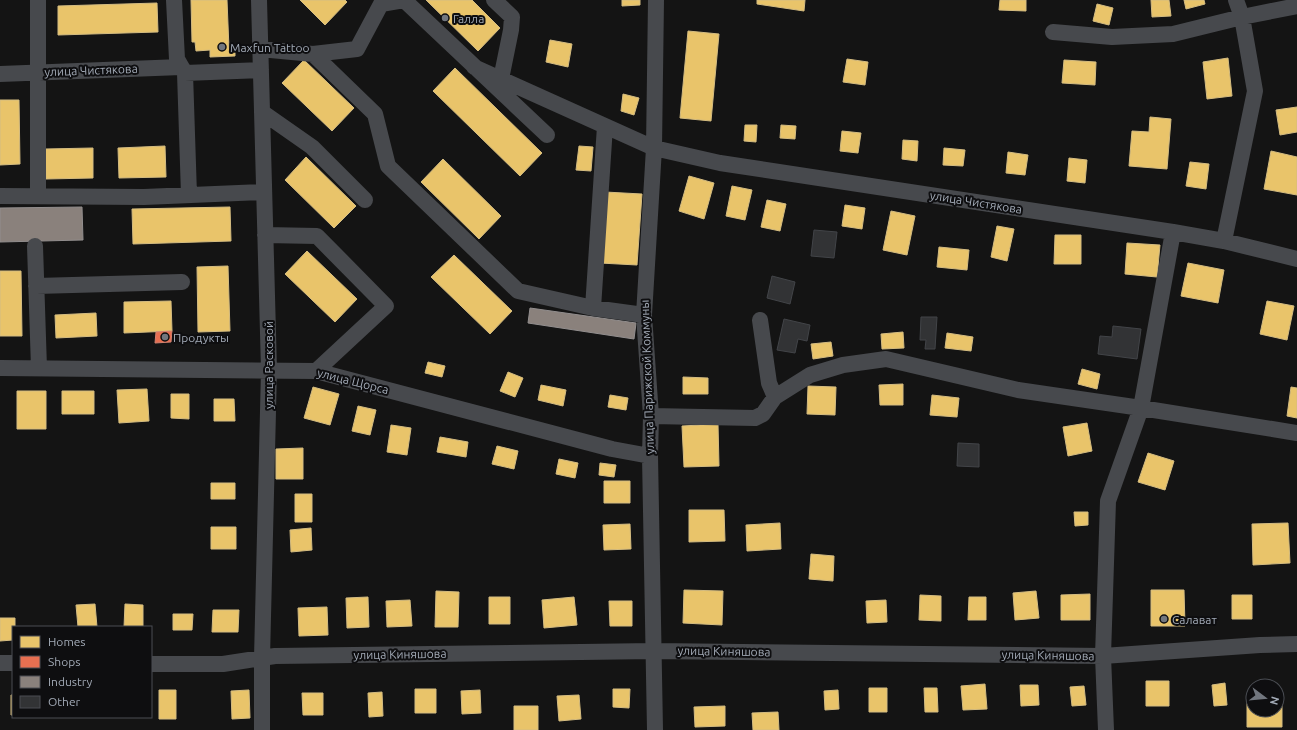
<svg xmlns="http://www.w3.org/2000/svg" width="1297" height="730" font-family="Ubuntu,sans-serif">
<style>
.homes{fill:#e9c46a;stroke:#d4bc81}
.shops{fill:#e76f51;stroke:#d38170}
.industry{fill:#8a817c;stroke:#928e8e}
.building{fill:#323335;stroke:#424448}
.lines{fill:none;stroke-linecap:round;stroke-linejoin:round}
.minor{stroke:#47494d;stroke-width:16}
.poi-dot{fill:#71767e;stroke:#0e0e10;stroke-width:1.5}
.labels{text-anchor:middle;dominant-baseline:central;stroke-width:4;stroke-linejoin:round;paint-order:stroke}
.poi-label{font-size:12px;fill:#a3abb7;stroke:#0e0e10;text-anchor:start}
.street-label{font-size:12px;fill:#a3abb7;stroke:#0e0e10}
</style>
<rect width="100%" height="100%" fill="#141414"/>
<!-- homes -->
<path class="homes" d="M191,0H227L229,49H235V56L210,57V50L196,51L195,42H192Z
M300,0H345L347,2L325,25Z
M426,0H472L500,28L478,51Z
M622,0H640V5L622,6Z
M757,0H805L804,11L757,4Z
M1000,0H1026V11L999,10Z
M1151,0H1169L1171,16L1152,17Z
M1184,0H1204L1205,4L1186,9Z
M157,3L158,32L58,35V6Z
M1097,4L1113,8L1109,25L1093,21Z
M688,31L719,34L711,121L680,118Z
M550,40L572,44L568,67L546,62Z
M1228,58L1232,96L1207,99L1203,62Z
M847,59L868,62L865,85L843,82Z
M304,60L354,108L332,131L282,83Z
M1064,60L1096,62L1095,85L1062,83Z
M455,68L542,153L520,176L433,91Z
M623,94L639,98L634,115L621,111Z
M0,100H19L20,164L0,165Z
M1297,107V132L1280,135L1276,110Z
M1150,117L1171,119L1167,169L1129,166L1132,131L1149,132Z
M745,125H757L756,142L744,141Z
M781,125L796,126L795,139L780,138Z
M842,131L861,133L858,153L840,151Z
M903,140L918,141L917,161L902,159Z
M165,146L166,177L119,178L118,148Z
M579,146L593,147L591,171L576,170Z
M93,148V178L46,179L45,149Z
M944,148L965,150L963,166L943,165Z
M1271,151L1297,157V195L1264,189Z
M1008,152L1028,155L1025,175L1006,173Z
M306,157L356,206L334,228L285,180Z
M1069,158L1087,160L1085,183L1067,181Z
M443,159L501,216L479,239L421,182Z
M1190,162L1209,164L1206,189L1186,186Z
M689,176L714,183L704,219L679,211Z
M732,186L752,190L745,220L726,216Z
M605,192L642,194L637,265L600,263Z
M767,200L786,204L780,231L761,227Z
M845,205L865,208L862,229L842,226Z
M230,207L231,241L133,244L132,209Z
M891,211L915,216L907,255L883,250Z
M997,226L1014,229L1007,261L991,257Z
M1055,235H1081V264H1054Z
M1127,243L1160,245L1157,277L1125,274Z
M939,247L969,250L967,270L937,267Z
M307,251L357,299L335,322L285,274Z
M454,255L512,311L490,334L431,277Z
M1188,263L1224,270L1218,303L1181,296Z
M228,266L230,331L198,332L197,267Z
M0,271H21L22,336H0Z
M171,301L172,331L124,333V302Z
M1267,301L1294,306L1287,340L1260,334Z
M96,313L97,336L56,338L55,315Z
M903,332L904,348L882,349L881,334Z
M947,333L973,337L971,351L945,348Z
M831,342L833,356L813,359L811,344Z
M428,362L445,366L442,377L425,373Z
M1082,369L1100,374L1097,389L1078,384Z
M508,372L523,378L515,397L500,391Z
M683,377L708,378V394H683Z
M903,384V405H880L879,385Z
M541,385L566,390L563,406L538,400Z
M808,386L836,387L835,415L807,414Z
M313,387L339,394L330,425L304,418Z
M1291,387L1297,388V418L1287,416Z
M147,389L149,421L119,423L117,390Z
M17,391H46V429H17Z
M62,391H94V414H62Z
M171,394H189V419L171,418Z
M610,395L628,398L626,410L608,407Z
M932,395L959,398L957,417L930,415Z
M214,399H234L235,421H214Z
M358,406L376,410L370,435L352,431Z
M1087,423L1092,451L1068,456L1063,427Z
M718,424L719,466L684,467L682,426Z
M391,425L411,428L407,455L387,452Z
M440,437L468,442L466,457L437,452Z
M497,446L518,451L514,469L492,464Z
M303,448V479H276V449Z
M1148,453L1174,461L1165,490L1138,482Z
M559,459L578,463L575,478L556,474Z
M600,463L616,465L614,477L599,475Z
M604,481H630V503H604Z
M211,483H235V499H211Z
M295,494H312V522H295Z
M689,510H724L725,541L689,542Z
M1074,512H1088V525L1075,526Z
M780,523L781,549L747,551L746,525Z
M1288,523L1290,563L1253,565L1252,524Z
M630,524L631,549L604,550L603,525Z
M211,527H236V549H211Z
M311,528L312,550L291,552L290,530Z
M811,554L834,556L833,581L809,579Z
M684,590L723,591L722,625L683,623Z
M1151,590H1184L1185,626H1151Z
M436,591L459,592L458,627H435Z
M1036,591L1039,618L1015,620L1013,593Z
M1090,594V620H1061V595Z
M920,595L941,596V621L919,620Z
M1232,595H1252V619H1232Z
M368,597L369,627L347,628L346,598Z
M489,597H510V624H489Z
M574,597L577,625L544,628L542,600Z
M969,597H986V620H968Z
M410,600L412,626L387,627L386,601Z
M886,600L887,622L867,623L866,601Z
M609,601H632V626H610Z
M95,604L97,627H78L76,605Z
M125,604L143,605V627H124Z
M327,607L328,635L299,636L298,608Z
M213,610H239L238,632H212Z
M173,614H193L192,630H173Z
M0,618H15V627H13V640L0,641Z
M1146,681H1169V706H1146Z
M1225,683L1227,705L1214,706L1212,685Z
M985,684L987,709L963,710L961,686Z
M1020,685H1038L1039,705L1021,706Z
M1084,686L1086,705L1072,706L1070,687Z
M869,688H887V712H869Z
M924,688H937L938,712H925Z
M415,689H436V713H415Z
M613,689H630L629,708L613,707Z
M159,690H176V719H159Z
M249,690L250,718L232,719L231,691Z
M480,690L481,713L462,714L461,691Z
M838,690L839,709L825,710L824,691Z
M382,692L383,716L369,717L368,693Z
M302,693H323V715H303Z
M11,695H13V715H11Z
M579,695L581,719L559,721L557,696Z
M1247,699H1253V710H1277V699H1282V727H1247Z
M514,706H538V730H514Z
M725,706V726L695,727L694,707Z
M778,712L779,730H753L752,713Z"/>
<!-- shops -->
<path class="shops" d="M172,331L171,342L155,343L156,332Z"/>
<!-- industry -->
<path class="industry" d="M82,207L83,240L0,242V208Z
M530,308L636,323L634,339L528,323Z"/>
<!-- building -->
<path class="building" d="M814,230L837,232L834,258L811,256Z
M772,276L795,282L790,304L767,298Z
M921,317H937L935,349H925L926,340H920Z
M784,319L810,325L807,341L798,339L795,353L777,350Z
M1113,326L1141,329L1137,359L1098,354L1100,336L1112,337Z
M958,443L979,444V467L957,466Z"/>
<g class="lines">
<!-- minor -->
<path class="minor" d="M38,0V196
M174,0L177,59L185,73L189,195
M259,0L269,370L262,658V730
M494,0L512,17L511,30L501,79
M1053,32L1112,37L1173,34L1242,17L1297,6
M260,49L313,54L375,114L388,166L518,291L593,308L644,315
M313,54L357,49L381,4L404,0L547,135
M474,67L654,148L720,163L1173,232L1224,241L1297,259
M185,73L261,70
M0,74L181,67
M262,112L312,147L365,200
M0,196L144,197L264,192
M265,235L317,236L386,306L316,371
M1224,241L1255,91L1242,17L1236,0
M35,246L39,368
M36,286L182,282
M593,308L605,126
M760,320L769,383L775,397
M0,368L316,371L612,449L650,456
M651,416L755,418L763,414L775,397L810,375L843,365L886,359L1018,390L1141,408L1297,433
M0,663H13
M151,664H223L275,656L654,651L1103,656L1260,645L1297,644
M655,730L650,456L651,416L644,315L654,148L656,0
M1106,730L1103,656L1108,501L1141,408L1173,232"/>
</g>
<!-- markers -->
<g class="poi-dot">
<circle cx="445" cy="18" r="4"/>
<circle cx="222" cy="47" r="4"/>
<circle cx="165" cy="337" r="4"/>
<circle cx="1164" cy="619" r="4"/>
</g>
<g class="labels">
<!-- poi labels -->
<g class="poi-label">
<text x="453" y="18">Галла</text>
<text x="230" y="47">Maxfun Tattoo</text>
<text x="173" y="337">Продукты</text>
<text x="1172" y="619">Салават</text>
</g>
<!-- street labels -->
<g class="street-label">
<text transform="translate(91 70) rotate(-2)">улица Чистякова</text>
<text transform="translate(976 202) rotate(9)">улица Чистякова</text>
<text transform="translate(268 365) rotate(-90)">улица Расковой</text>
<text transform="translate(647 377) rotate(-92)">улица Парижской Коммуны</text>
<text transform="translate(353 381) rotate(14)">улица Щорса</text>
<text transform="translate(724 651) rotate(1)">улица Киняшова</text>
<text transform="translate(400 654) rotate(-1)">улица Киняшова</text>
<text transform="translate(1048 655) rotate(1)">улица Киняшова</text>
</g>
</g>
<!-- legend -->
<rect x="12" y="626" width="140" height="92" fill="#0e0e10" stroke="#4a4d53"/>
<rect x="20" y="636" width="20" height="12" fill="#e9c46a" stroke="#4a4d53"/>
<text x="48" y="646" font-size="12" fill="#a3abb7">Homes</text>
<rect x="20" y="656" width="20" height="12" fill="#e76f51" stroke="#4a4d53"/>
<text x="48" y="666" font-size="12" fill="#a3abb7">Shops</text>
<rect x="20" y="676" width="20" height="12" fill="#8a817c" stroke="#4a4d53"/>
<text x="48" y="686" font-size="12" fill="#a3abb7">Industry</text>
<rect x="20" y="696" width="20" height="12" fill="#323335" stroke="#4a4d53"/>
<text x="48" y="706" font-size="12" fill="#a3abb7">Other</text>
<!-- north arrow -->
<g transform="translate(1265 698) rotate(106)"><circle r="19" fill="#0e0e10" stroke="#4a4d53"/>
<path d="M0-3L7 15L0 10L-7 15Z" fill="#71767e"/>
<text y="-6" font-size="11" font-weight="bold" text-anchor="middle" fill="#a3abb7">N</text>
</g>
</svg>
